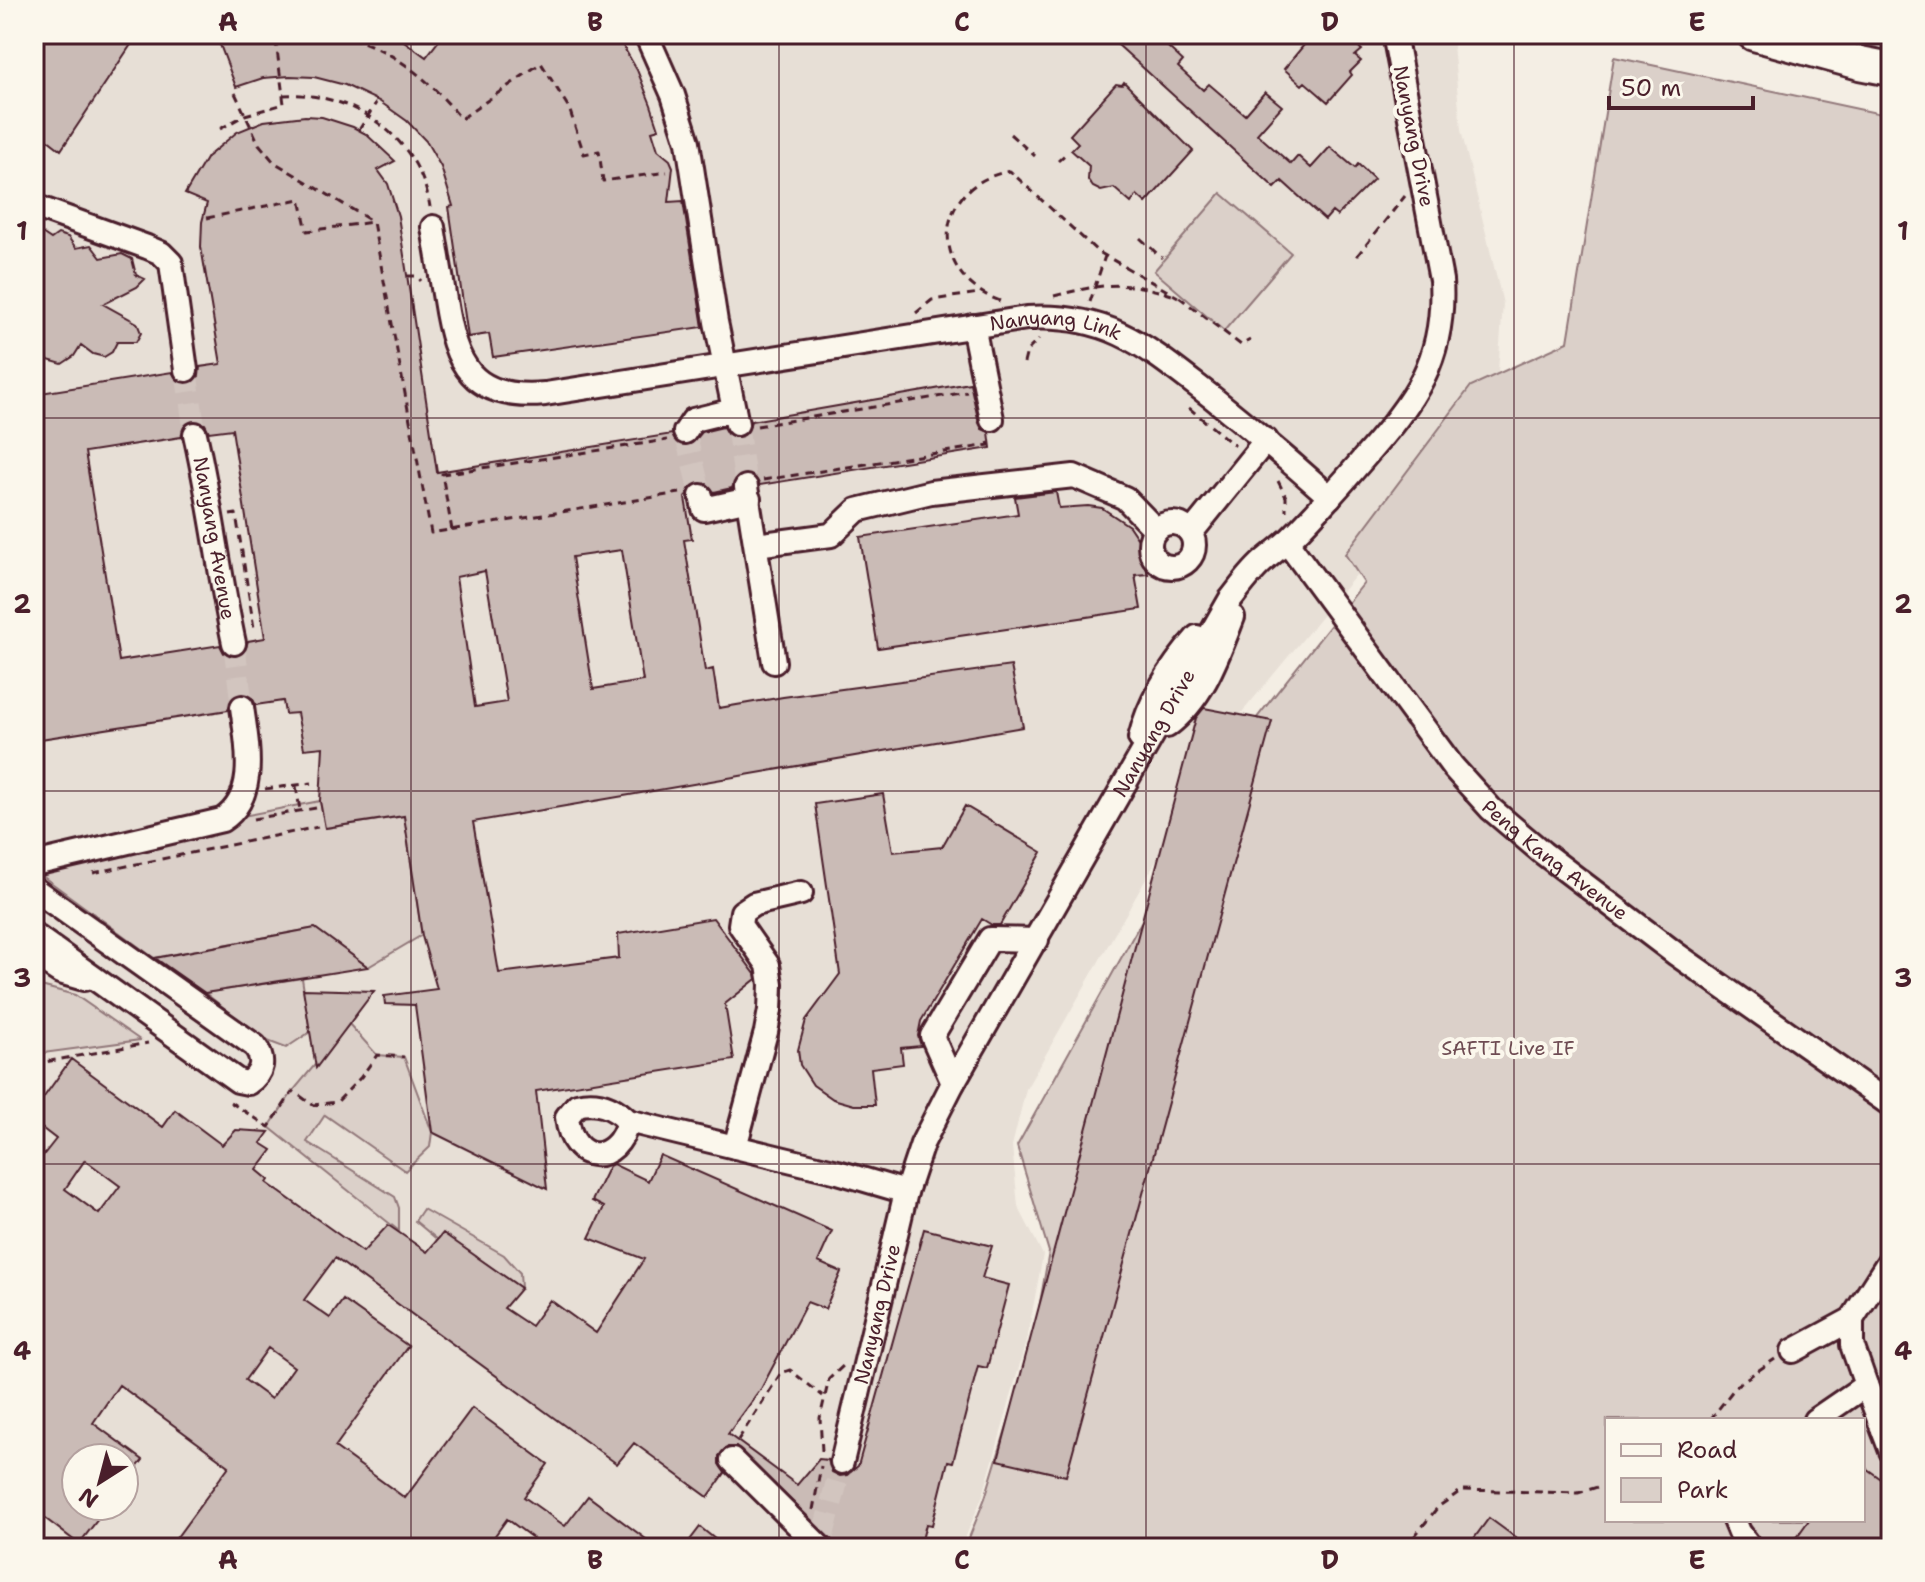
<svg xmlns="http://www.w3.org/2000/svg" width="1925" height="1582" font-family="'Shantell Sans',sans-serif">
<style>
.built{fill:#e7dfd6;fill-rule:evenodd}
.green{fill:#dbd0c9;stroke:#92787a;stroke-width:2;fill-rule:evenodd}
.building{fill:#cabbb6;stroke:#4a1f2b;stroke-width:2;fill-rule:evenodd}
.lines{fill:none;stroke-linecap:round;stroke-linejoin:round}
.minor-tunnel{stroke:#d2c5bf;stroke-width:22;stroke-dasharray:22 11;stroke-linecap:butt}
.minor-casing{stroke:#4a1f2b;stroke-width:28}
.highway-casing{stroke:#4a1f2b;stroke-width:38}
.path{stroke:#4a1f2b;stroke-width:3;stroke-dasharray:8 6;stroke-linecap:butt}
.minor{stroke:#fbf7ec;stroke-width:22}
.highway{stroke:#fbf7ec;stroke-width:32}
.grid{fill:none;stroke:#4a1f2b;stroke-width:2;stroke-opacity:0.55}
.labels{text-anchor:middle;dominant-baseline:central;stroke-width:8;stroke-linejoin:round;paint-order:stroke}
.street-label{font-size:20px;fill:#4a1f2b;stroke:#fbf7ec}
.park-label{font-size:20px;fill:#6e4b52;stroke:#fbf7ec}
.neatline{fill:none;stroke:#4a1f2b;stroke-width:3}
.grid-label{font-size:26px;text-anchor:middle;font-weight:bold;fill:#4a1f2b}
</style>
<rect width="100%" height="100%" fill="#f4eee4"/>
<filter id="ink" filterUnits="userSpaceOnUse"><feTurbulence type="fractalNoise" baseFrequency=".0125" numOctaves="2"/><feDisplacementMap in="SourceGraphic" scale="16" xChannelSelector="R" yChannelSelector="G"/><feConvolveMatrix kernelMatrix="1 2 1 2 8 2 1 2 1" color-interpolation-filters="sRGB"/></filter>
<g filter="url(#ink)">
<!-- built -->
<path class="built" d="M34,34H1452L1461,130L1503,304L1497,385L1361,569L1239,716L1026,1089L1012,1146L1018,1206L1043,1255L1028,1334L1004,1422L983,1495L961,1548H34ZM76,1458H124V1506H76Z"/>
<!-- green -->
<path class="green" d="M1614,57L1891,116V1548H965L985,1498L1034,1337L1049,1252L1017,1146L1248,729L1364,583L1345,554L1471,386L1568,342ZM1607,1420H1863V1520H1607Z
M1221,193L1291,253L1224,331L1154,271Z
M320,801L325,828L404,816L422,935L368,967L315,928L154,958L34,870L222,820Z
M302,978L310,1032L286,1048L265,1040L205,993Z
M34,981L41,986L75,995L140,1040L36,1054L34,1052Z
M349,1024L377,1055L404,1057L432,1132L430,1147L405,1171L325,1115L307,1142L395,1197L399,1208V1231L269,1127L293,1091Z
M423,1209L504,1255L520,1273L521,1288L443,1234L438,1240L415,1221Z"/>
<!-- building -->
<path class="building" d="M34,34H138L61,150L34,129Z
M216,34H408L404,41L426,57L444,34H616L637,70L651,105L659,129L652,131L658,150L670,160L673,167L669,202L683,201L703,327L493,357L489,334L468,337L449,207L453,206L441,167L426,141L407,121L379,101L345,85L314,77L290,76L263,78L236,87Z
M1106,34H1154L1183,61L1178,67L1203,90L1209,84L1245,115L1265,92L1282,106L1257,134L1291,164L1298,156L1311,168L1330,147L1355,168L1358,164L1374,179L1337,216L1332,212L1325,220L1282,181L1275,188Z
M1313,34H1344L1362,50L1355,56L1361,61L1350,72L1352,75L1328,102L1305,82L1302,85L1284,69Z
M1124,82L1193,151L1146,203L1137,195L1131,203L1114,188L1101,191L1093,187L1088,180L1089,166L1071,150L1078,143L1070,135L1116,84L1122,85Z
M305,116L322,117L353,127L366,134L395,161L378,170L388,184L398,216L437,472L672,434L677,443L685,446L692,444L702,432L723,427L727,434L739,438L747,434L751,421L970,383L979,423L982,429L989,432L991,448L760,485L752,474L743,473L737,477L732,488L714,492L706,483H697L691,486L685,498L692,539L684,540L705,671L713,669L719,708L783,697L1011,666L1023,727L473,822L499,973L619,958L618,934L713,918L755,974L756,979L725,1004L734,1060L536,1091L547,1189L432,1132L415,1005L385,1004L384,996L437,989L422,936L404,816L325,828L320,801L323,747L304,749L297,713L285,714L283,701L256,705L252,698L241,693L233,697L228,710L34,740V675L42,673L36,636L42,635L34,587V394L172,372L180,383L189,384L199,376L200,367L221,364L201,247L202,222L207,203L185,194L207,157L237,132L264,121ZM193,420L205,424L209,432L232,429L265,638L248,641L244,653L236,657L224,653L220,645L119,661L85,452L181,437L185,424ZM622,550L643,681L593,689L572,557ZM485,571L507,702L475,707L456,577Z
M39,231L51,239L58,234L68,237L76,248L91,245L101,258L122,254L132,259L136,275L145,279L137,287L103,304L137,323L141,333L136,342H117L112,352L104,357L93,354L81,345L74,356L62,364L34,356V243Z
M1056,492L1059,508L1088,506L1102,508L1129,526L1139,541L1148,574L1135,575L1141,609L878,648L860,537L1018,514L1015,497Z
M1204,708L1272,721L1066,1476L998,1460L1196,718Z
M883,794L893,852L942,847L965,806L1042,852L1000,925H992L982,919L921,1021L918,1036L921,1046L901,1048L903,1064L871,1068L875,1105H854L833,1099L813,1085L800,1065L798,1050L806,1020L840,974L815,804Z
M315,928L368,967L205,993L155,958Z
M303,989L374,991L316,1068Z
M71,1059L163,1127L175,1110L222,1145L236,1130L269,1132L261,1143L272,1150L257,1170L269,1180L267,1183L363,1252L388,1225L427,1252L443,1233L521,1288L504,1308L531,1326L550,1300L596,1333L644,1259L589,1238L604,1207L592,1201L609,1166L613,1164L648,1181L660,1155L832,1231L818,1262L841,1272L825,1309L807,1302L761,1389L728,1434L797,1485L819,1459L828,1460L832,1472L840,1476L847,1475L858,1466L924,1229L992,1246L982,1278L1009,1285L987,1368L978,1366L953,1462L948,1461L932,1525L926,1524L920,1548H840L736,1447H728L719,1456V1464L725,1473L708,1497L634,1443L617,1464L335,1258L304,1300L330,1318L343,1300L408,1346L335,1447L405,1498L472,1408L548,1464L524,1497L565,1526L588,1496L658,1548H546L507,1519L486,1548H169L229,1466L119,1385L93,1423L143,1460L124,1484V1458H76V1506H108L79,1544L34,1510V1167L56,1139L34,1122V1111ZM85,1160L120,1186L99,1214L65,1189ZM268,1348L294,1367L271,1399L245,1380Z
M1863,1466L1891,1486V1548H1809L1796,1538L1809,1520H1863Z
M1489,1518L1530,1548H1467Z
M700,1527L726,1548H684Z"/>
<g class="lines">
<!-- minor-tunnel -->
<path class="minor-tunnel" d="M186,370L195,434
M737,424L746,487
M685,432L701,496
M234,643L242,707
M823,1535L842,1462"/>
<!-- minor casing -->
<g class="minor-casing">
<g id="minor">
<path d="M646,34L673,95L688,142L716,322L737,424"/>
<path d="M34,206L147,247L161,253L171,263L186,370"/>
<path id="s1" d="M433,227C437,251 441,276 445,300C455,365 472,401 545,394L1027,318C1112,313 1149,349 1213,398C1253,430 1292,463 1330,497"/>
<path d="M973,326L992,419"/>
<path d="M685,432L693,420L734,410"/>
<path id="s2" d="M195,434C211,503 219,574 234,643"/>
<path d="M746,487L774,662"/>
<path d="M701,496L704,509L749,499"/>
<circle cx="1172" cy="545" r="22"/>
<path d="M1191,533L1266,440"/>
<path id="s3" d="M1287,542L1453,767L1491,809L1543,853L1676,954L1891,1105"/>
<path d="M756,545L831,535L857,510L931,492L1074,476L1125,498L1156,530"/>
<path d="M1167,726C1203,699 1217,658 1233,617"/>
<path d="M1140,738C1149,701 1172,665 1197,637"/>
<path d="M34,864L222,820C259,796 247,744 242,707"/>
<path d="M34,889L255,1046C265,1060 263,1073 248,1083L238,1081L34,935"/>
<path d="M34,955L60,972L84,979"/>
<path d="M953,1083L932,1036L990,939L1037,940"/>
<path d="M628,1121C617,1166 572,1166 567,1117L577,1105C597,1100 613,1106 628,1121L838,1172L906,1192"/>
<path d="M735,1147L766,1032L770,1010L771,984L768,965L740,925L742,912L754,904L801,893"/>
<path d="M1793,1351L1852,1319"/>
<path d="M1866,1385L1891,1451"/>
<path d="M1815,1420L1866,1385L1852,1345V1319L1891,1258"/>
<path d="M732,1460L820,1547"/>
<path id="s4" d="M842,1462L906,1192L922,1144L953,1083L1230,600C1241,586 1252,570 1266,559C1274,552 1282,546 1290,539C1316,513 1340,486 1364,458C1414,401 1446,360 1441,280L1394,34"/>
<path d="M1734,1520L1739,1532L1751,1548"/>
</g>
</g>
<!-- highway casing -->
<g class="highway-casing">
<path id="highway" d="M1754,34L1860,63L1891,69"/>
</g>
<!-- path -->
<path class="path" d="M337,34C389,46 429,78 461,119L541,63L569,108L584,154L599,151L603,181L667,172
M235,93L259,144L274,162L373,222
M283,95C352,91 419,136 430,207
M220,129L245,115L284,104L275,34
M359,130L376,103
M1010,134L1035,156
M1058,161L1068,152
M207,218L300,199L307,231L373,222L431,533L680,493
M1140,238L1162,258
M1357,256L1405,196
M407,276H417L421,281
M1054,296C1101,284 1125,280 1172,295
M1179,297L1241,345L1250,340
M1000,301C927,275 932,185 1010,171L1097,251L1178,297
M1090,302L1105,256
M916,313L932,300L979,293
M1024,363L1027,351L1039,339
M1189,408L1235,446
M757,426L967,392
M763,480L989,445L987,438
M1278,481L1286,497V511
M230,515L236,514L254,628H251
M452,530L442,474L667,440
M296,786L300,810
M265,789L312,783
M253,819L316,808
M93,873L318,827
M34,1064L148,1043
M230,1102L269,1127L293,1091L313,1105L337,1102L361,1077L377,1055L404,1057
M1710,1420L1737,1385L1775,1359
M738,1440L781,1373L790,1370L823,1396
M822,1451L820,1418L829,1379L844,1365
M813,1510L821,1466
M1405,1548L1438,1507L1462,1490L1578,1493L1607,1484"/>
<!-- minor -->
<use href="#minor" class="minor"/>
<!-- highway -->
<use href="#highway" class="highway"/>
</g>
</g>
<!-- grid -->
<path class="grid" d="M411,34V1548M779,34V1548M1146,34V1548M1514,34V1548M34,418H1891M34,791H1891M34,1164H1891"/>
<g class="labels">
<!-- street labels -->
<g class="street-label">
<text transform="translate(1414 136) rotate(79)">Nanyang Drive</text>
<text stroke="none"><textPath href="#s1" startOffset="750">Nanyang Link</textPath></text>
<text stroke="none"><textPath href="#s2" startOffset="106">Nanyang Avenue</textPath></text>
<text stroke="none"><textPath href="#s4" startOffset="800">Nanyang Drive</textPath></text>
<text stroke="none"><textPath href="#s3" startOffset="418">Peng Kang Avenue</textPath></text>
<text stroke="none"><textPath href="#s4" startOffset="152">Nanyang Drive</textPath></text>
</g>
<!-- park labels -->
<g class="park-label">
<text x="1508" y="1048">SAFTI Live IF</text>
</g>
</g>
<!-- margin -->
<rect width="1925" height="1582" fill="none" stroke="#fbf7ec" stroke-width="88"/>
<!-- legend -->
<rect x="1605" y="1418" width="260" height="104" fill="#fbf7ec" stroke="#b4a19f" stroke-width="2"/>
<rect x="1621" y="1444" width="40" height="12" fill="#fbf7ec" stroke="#b4a19f" stroke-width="2"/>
<text x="1677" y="1458" font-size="24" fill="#4a1f2b">Road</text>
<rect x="1621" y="1478" width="40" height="24" fill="#dbd0c9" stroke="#b4a19f" stroke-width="2"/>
<text x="1677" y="1498" font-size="24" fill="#4a1f2b">Park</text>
<!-- north arrow -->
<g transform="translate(100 1482) rotate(216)"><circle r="38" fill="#fbf7ec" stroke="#b4a19f" stroke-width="2"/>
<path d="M0-6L14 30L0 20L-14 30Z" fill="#4a1f2b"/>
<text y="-12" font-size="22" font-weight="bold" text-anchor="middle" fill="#4a1f2b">N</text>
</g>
<!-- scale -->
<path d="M1609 96v12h144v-12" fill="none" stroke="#4a1f2b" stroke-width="4"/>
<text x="1621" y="96" font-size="24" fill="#4a1f2b" stroke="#fbf7ec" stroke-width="6" paint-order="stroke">50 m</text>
<rect x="44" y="44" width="1837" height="1494" class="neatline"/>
<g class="grid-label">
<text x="228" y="31">A</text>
<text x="595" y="31">B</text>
<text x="962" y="31">C</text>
<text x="1330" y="31">D</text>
<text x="1697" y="31">E</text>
<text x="22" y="240">1</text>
<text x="1903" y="240">1</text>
<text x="22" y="613">2</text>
<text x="1903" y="613">2</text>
<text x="22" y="987">3</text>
<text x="1903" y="987">3</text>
<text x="22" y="1360">4</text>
<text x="1903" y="1360">4</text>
<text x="228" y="1569">A</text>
<text x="595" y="1569">B</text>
<text x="962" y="1569">C</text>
<text x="1330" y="1569">D</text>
<text x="1697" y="1569">E</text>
</g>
</svg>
